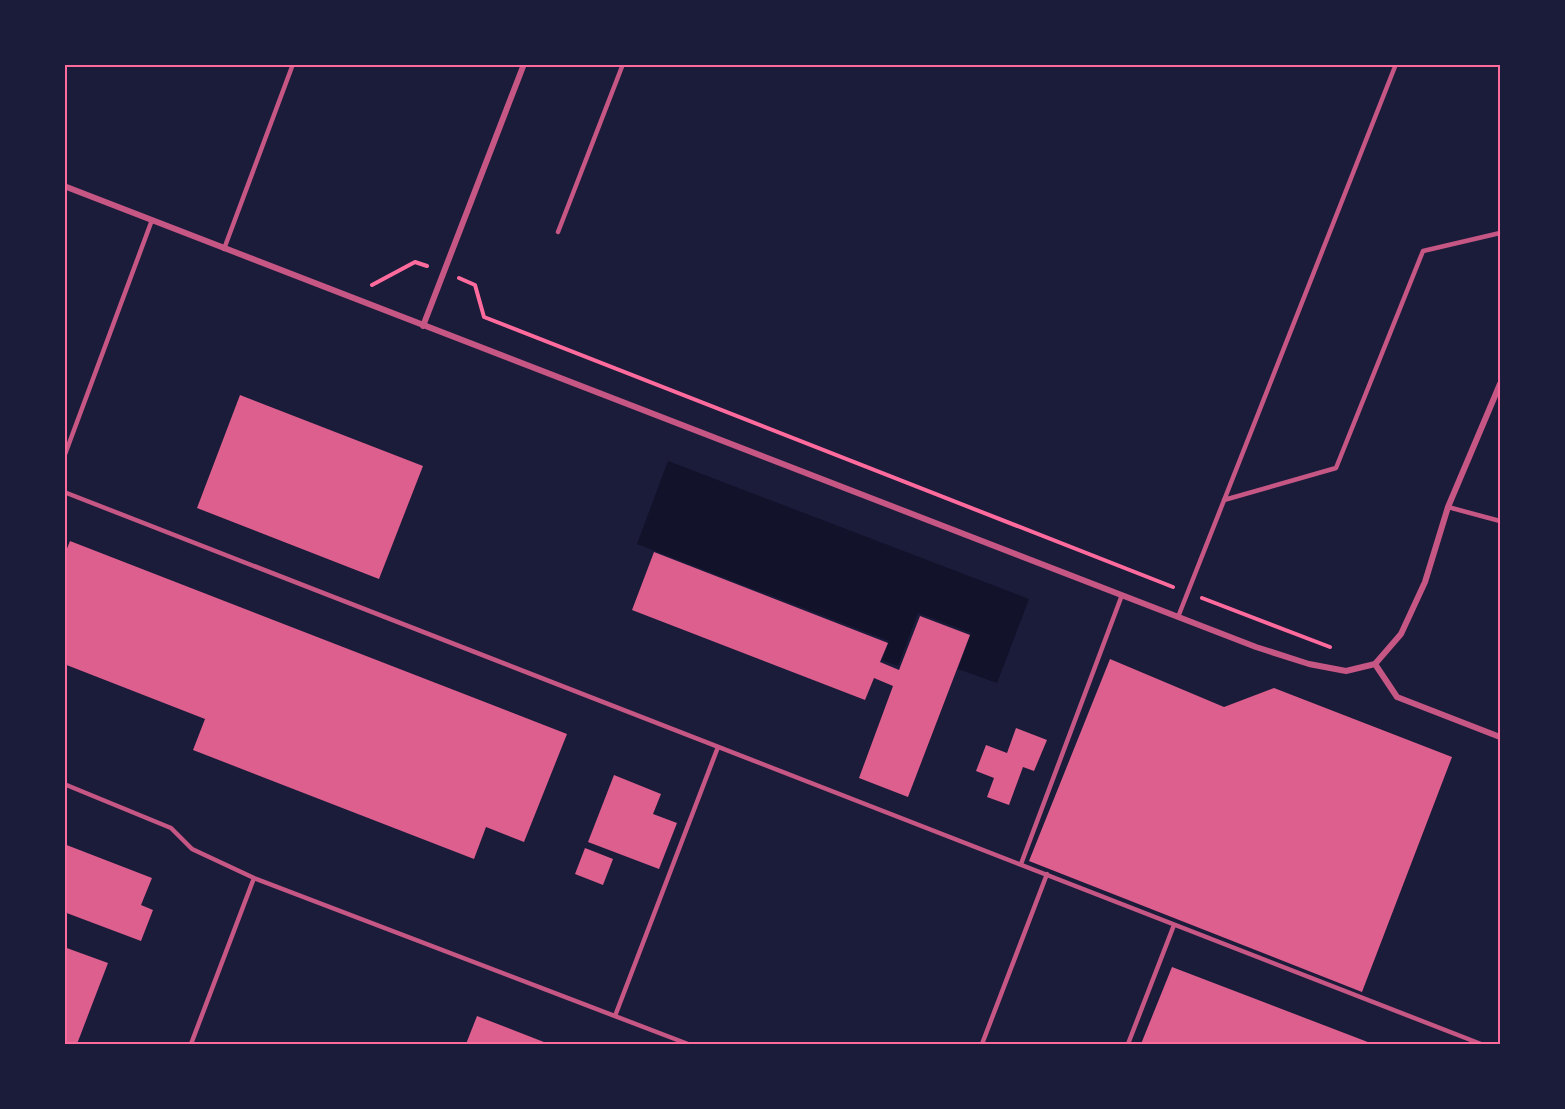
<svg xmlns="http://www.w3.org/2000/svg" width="1565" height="1109" font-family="Figtree,sans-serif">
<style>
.water{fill:#12122b}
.building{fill:#dd5f8e}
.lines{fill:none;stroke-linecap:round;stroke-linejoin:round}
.path{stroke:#ff6b9d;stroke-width:4}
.service{stroke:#c65784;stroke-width:4.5}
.minor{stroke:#c65784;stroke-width:6}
.neatline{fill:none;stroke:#ff6b9d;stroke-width:2}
</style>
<rect width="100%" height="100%" fill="#1b1b3a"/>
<!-- water -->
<path class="water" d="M668,461L1029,599L997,683L958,669L971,633L918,613L898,666L882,660L889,641L637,544Z"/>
<!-- building -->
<path class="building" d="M240,395L423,466L379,579L197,508Z
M70,541L567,734L524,842L486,827L474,859L193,750L205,719L64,664V556Z
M654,552L888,643L880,662L899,670L920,616L970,635L908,797L859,778L893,686L874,678L865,700L632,610Z
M1110,659L1224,707L1274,688L1452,757L1362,992L1029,861Z
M1016,728L1047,740L1034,771L1023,767L1009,805L987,797L994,778L976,771L986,745L1007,753Z
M614,775L661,794L653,814L677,823L659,869L588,842Z
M64,844L152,878L141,905L153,910L141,941L64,912Z
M585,848L613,859L603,885L575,874Z
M64,947L108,963L77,1044H64Z
M1172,967L1373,1044H1141Z
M477,1016L549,1044H466Z"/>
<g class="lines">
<!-- path -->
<path class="path" d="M459,278L475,285L484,317L1173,587
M372,285L415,262L427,266
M1202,598L1330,647"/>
<!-- service -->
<path class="service" d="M558,232L623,64
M224,249L293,64
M64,457L152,220
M64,492L1481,1044
M1224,500L1336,468L1423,251L1500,233
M1448,507L1500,521
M1178,617L1396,64
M64,784L171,828L192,849L254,878L688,1044
M1021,864L1122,595
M615,1016L718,747
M191,1044L254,878
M982,1044L1047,874
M1128,1044L1174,925"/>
<!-- minor -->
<path class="minor" d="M64,186L1256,647L1309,664L1346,671L1375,664L1401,634L1425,582L1448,507L1500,384
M423,326L524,64
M1375,664L1397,697L1500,737"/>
</g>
<!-- border -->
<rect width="1565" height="1109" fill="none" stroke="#1b1b3a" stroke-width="132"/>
<rect x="66" y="66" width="1433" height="977" class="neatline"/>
</svg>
